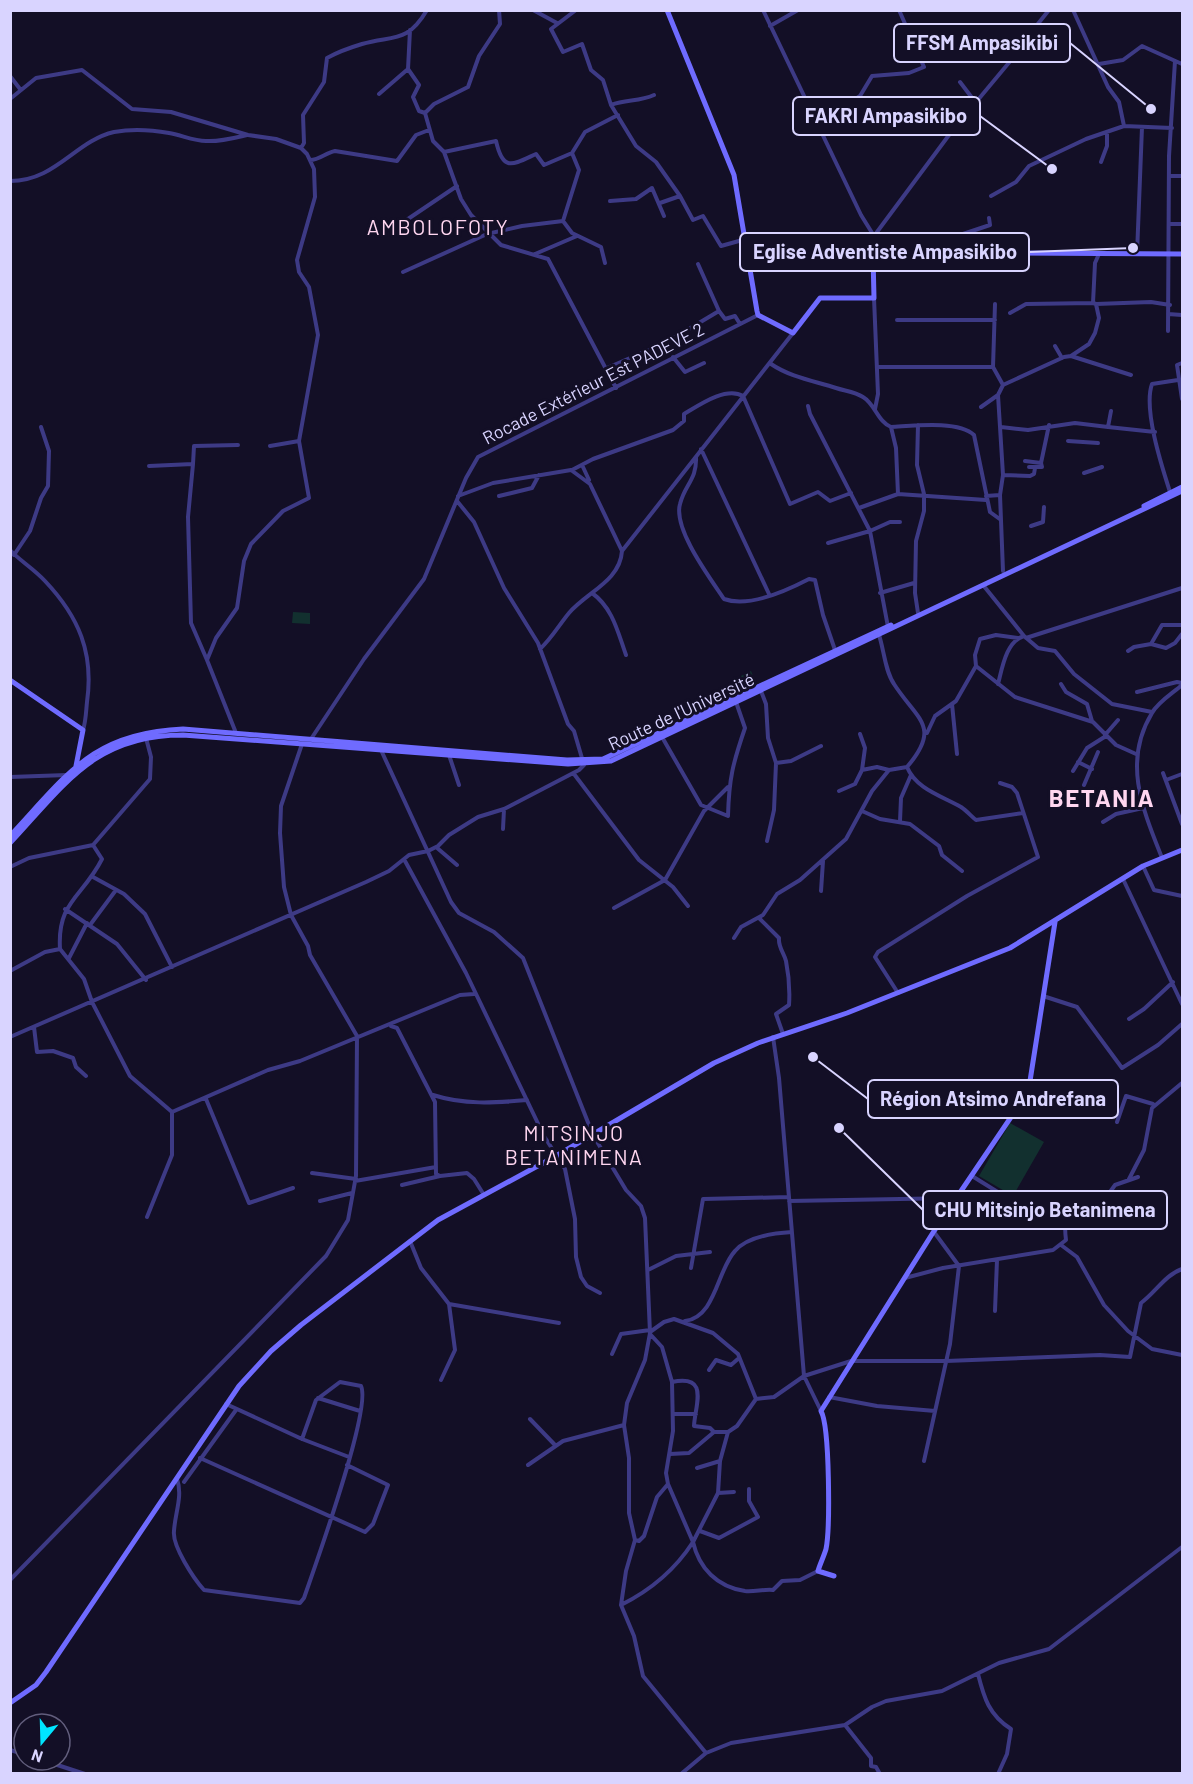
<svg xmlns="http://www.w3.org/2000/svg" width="1193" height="1784" font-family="Barlow,sans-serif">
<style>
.garden{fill:#12302f}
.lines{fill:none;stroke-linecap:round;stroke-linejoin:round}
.street{stroke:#3d3a85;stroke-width:4}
.secondary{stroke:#6f6bff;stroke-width:5}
.labels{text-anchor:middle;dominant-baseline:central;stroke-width:6;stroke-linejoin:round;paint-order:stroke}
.street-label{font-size:18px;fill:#d9d4ff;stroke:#130f26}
.quarter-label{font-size:21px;letter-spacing:1.5px;fill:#ffd6f0;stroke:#130f26}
.district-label{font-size:24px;font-weight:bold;letter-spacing:1.5px;fill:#ffd6f0;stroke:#130f26}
.leader{fill:none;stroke:#d9d4ff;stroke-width:2}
.callout-dot{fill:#d9d4ff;stroke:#130f26;stroke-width:2}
.callout{fill:#130f26;stroke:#d9d4ff;stroke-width:2}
.callout-label{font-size:20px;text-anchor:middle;font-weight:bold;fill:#d9d4ff}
</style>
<rect width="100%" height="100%" fill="#130f26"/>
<!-- garden -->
<path class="garden" d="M293,612L310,613V624L292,623Z
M751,671L755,681L740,688L735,679Z
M1010,1123L1044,1142L1013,1196L979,1176Z"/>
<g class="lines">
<!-- street -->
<path class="street" d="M533,10L557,23
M576,10L551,29L563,52L582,44L591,70L603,80L611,105L636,146L656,162L680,196L693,220L703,216L721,246L746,239
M763,10L861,215L874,236
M1073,10L1108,87L1119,102L1124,126
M770,26L798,10
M410,30L408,69L419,85L413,97L419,111L425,113L433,141L444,152L461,199L471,215L501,245L548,259L616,388
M1099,64L1123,60L1142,46L1182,64
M10,76L20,89
M960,82L976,103
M379,94L408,69
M10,99L36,78L82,70L132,109L171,112L248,135L276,139L301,148L307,154L314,169L315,197L297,260L299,272L309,287L318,335L299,441L309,498L283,511L251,544L244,561L237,608L216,638L207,660L236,733
M611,105C626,99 639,102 654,95
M425,113L434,104L468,87L479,56L500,24L499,10
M819,124L860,96L872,76L909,73L924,67L899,10
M301,148L304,143L303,115L324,82L327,58C336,53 352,47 362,44C393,35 407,44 427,10
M444,152L496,141C503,172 512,165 536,154L544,165L572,153L585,132L618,115
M310,160C320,160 325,153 335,151L397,161L416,135L429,130
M1101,162L1107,146V132
M1169,176H1182
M10,181C56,181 75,141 114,132C131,129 152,130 169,133C181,135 194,141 206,141C220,142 234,138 247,135
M991,196L1016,182L1029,166L1086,139L1124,126L1172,128
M610,201L636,199L652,188L664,216
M660,203L680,196
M563,221L579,170L572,153
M402,223L457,186
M1169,224H1182
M953,252L947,243L948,239L990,225L989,218
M853,253L876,252L878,248L874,236L952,131L1012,59L1020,39L1029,35L1049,10
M535,254L577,236
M1137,254L1142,127
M698,264L719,311
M403,272L487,234L522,226L563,221L572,233L601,247L605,263
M874,298L878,394L875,409
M1096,304L1151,302L1170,305
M1010,313L1026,304L1093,303
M1168,314L1182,315
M897,320H995
M1168,331L1169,156L1175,61
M1055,346L1062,358
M1071,356L1089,344L1095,333L1099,318L1096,304L1093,303L1095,263L1099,254
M673,357L685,372L704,363
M1182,363L1177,365L1182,399
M771,364C790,377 814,381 836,388C845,391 855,392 863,397C875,404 878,422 891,427C912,426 958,420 974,435L990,512L1001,520
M877,367H993L1003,385
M993,367L995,304
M607,368L667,342L719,311L725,319L735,316L740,324
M998,395L1003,475L1000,495L1003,571
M808,406L810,414L870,531L888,627
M981,407L998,395L1003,385L1064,357L1071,356L1131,375
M1111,411L1108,427L1155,432
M918,425L917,465L924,494V511L916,541L915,593L918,613
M891,427L896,448L898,494
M1001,427L1028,430L1075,423L1108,427
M1068,441L1098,443
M270,446L299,441
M701,449L769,594
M696,457C697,480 685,484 680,504C673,529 710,578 724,599C749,608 786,591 809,579L815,580L823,615L835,650
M1025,461L1041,463L1049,425
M193,464L194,446L238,445
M149,466L193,464L188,517L191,623L207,660
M583,467L589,480
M1029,467H1042L1041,463
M572,470L593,459L673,430L684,421V414C699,405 726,386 743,396L790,504L818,492L830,501L851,493
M1084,473L1102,467
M1003,475L1030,476L1034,474L1035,468
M1170,492C1162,467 1143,409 1152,384L1178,380
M458,496L493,483L571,470L590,484L622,551L793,333
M499,496L532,488L539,475
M986,496L1000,495
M859,508L898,494L986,500
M1031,526L1043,522L1044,507
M828,543L870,531L890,522H900
M10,550C19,560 34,569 45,581C79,617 94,653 87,702C86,711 86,721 83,730
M14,555L30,531L41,498L48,486L49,451L41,427
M983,585L1024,636L1038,648L1055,651L1074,674L1112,704L1152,712
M592,593C613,608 618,633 626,655
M880,593L914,583
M1026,638L1182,588
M1151,644L1166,648L1175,643L1182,634
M540,649C552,638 559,625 569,613C587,592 620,581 622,551
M1128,651L1134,647L1151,644L1162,625H1182
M976,666L975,655L980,639L996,635L1018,638
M998,684C1002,669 1006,641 1024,636
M1061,684L1066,692L1087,704L1092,721
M761,691L766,704L768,738L776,763L774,810L767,841
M1137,692L1177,682L1182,683
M952,704L957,754
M927,733L935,716L956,701L976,666L1015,697L1093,722L1116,745L1136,754
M860,734L865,748L862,770
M1105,735L1118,720
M662,737L701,805L728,816C729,778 733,763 745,728L736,702
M311,739L364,659L424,579L466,478L478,457L758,315
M381,750L451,902L459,913L494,932L523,958L593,1135L626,1190L641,1206L645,1218L650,1333L645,1360L627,1403L624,1425L629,1458V1513L635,1540L626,1571L621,1605
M449,755L459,785
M1078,762L1092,769
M776,763L791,761L821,746
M907,767C916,789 942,796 961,807C967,811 971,816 976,820L1023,813
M1073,771L1087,748L1106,736
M1163,773L1182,824
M574,774L639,860L673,887L688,906
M10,777L67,775
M1166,780L1182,774
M1084,785L1098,752
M839,791L855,784L862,770L877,767L889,770
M862,811L880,819L910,824L939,846L942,855L962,871
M900,821L901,798L911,775
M1103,822L1116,814L1143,808
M503,829L504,809
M436,847L457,865
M1162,858C1143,810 1122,762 1152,713C1158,702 1173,693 1182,685
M405,861L466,973L544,1136L565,1169L575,1219L576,1257L581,1277L587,1286L600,1293
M1143,866L1154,890L1182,896
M10,867L29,858L93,845L150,779L151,757L146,738
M93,877L124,894L145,914L172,967
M1123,879L1182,1004
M821,891L823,861
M614,908L665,880L704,811L728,787
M65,909L117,944L146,980
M759,918L779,938C778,947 784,953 786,961C789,976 790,990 789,1005L776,1014L783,1034
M90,925L116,890
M734,938L741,927L763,915L777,894L800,880L846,839L872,791L889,770L907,767C942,726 917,720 894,684C885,671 884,650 879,635
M60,949L84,979L92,1002L130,1076L172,1112
M69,958L87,923
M10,971L45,952L60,949C57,901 83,897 102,859L93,845
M898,993L875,957L878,952L967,896L1038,857L1017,793L1012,787L1000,783
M1043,996L1077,1007L1122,1068L1158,1045L1182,1024
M1129,1019L1144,1009L1173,982
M391,1026L397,1028L435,1102L436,1174L440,1176L467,1173L474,1179L484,1195
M34,1027L37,1052L53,1051L73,1058L76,1067L86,1076
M10,1037L366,882L389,871L409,855L428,851L438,846L449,835L478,817L504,809L579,770L584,765L574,731L568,724L538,643L504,588L474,522L457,501
M773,1037L779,1078L804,1376L774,1397L756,1399L737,1426L728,1432L720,1461L718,1493L693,1542C699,1568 717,1587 745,1591C754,1592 764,1589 773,1590L782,1581L800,1580L818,1571
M433,1095C464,1105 494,1103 527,1100
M206,1099L249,1203L293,1188
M1117,1122L1126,1096L1153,1104
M312,1173L356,1179
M972,1176L1033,1214L1070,1211
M1129,1179L1144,1150L1152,1108L1182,1083
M355,1181L436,1167
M402,1185L440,1176
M320,1201L352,1193
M789,1201L956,1198
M147,1217L172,1155V1112L268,1070L300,1061L460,995L474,994
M410,1241L421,1268L449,1304L455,1350L441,1380
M1061,1245L1077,1257L1104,1305L1128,1331L1152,1349L1182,1355
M691,1268L703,1199L789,1197
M648,1270L676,1256L710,1252
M905,1278L943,1268L1053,1250L1066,1240C1062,1210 1071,1205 1100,1206L1115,1185L1138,1177
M449,1304L559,1323
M995,1311L997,1260
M685,1321C716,1317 717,1270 735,1251C747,1237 775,1233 792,1232
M650,1332L664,1322L674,1319L713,1333L738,1354L756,1399
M650,1334L662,1347L672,1382L673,1431L666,1473L668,1484L693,1542C675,1570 651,1590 621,1605L634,1636L643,1676L706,1753
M612,1354L621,1334L650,1330
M709,1370L716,1360L731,1365L739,1358
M672,1382C710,1374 695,1405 694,1426L710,1428L714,1432
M829,1397L877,1406L935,1411
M318,1398L360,1411
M226,1404L302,1439L349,1457
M821,1411L804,1376L851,1361H946L1100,1355L1130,1357L1141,1303C1156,1292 1165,1275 1182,1269
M674,1414H696
M530,1419L555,1445
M670,1454L689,1453L714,1432H728
M200,1458L365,1532L373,1524L388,1485L347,1465
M924,1461L950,1344L959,1266L934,1232
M528,1465L563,1441L624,1425
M697,1468L720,1461
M177,1479C183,1496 175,1513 174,1531C172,1546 194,1579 204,1590L300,1603L304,1598C315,1566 372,1409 361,1386L340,1382L316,1400L302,1439
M184,1482L236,1410
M718,1493L734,1492
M700,1531L719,1538L758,1517L749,1501V1489
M635,1540L639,1541L644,1536L657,1497L668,1484
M10,1580L326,1256L348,1220L356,1176L357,1036L310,955L308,946L291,915L284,887L280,833L281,806L302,744
M978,1674C984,1698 989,1715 1011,1729L1007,1754L998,1774
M845,1725L871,1758V1766L876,1767L880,1774
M10,1750L24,1754
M42,1760L85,1774
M681,1774L706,1753L731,1743L845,1725L872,1707L886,1701L942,1691L999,1663L1049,1649L1182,1547"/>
<!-- secondary -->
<path class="secondary" d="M667,10L734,175L757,311L758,315L793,333L820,298H874L873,256L876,252L1182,254
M1144,506L1182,487
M10,680L83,730L76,766
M10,836C68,774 92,733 183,729L567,760L603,759L891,625
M10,843C65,784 95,735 183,735L568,764L611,761L1182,491
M834,1576L818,1571C820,1564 824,1556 826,1549C830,1530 830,1427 821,1411L934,1231L1026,1095L1030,1081L1055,922
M10,1703L36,1685L46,1672L239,1386L271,1351L301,1325L438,1220L556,1156L714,1063L758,1043L847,1013L1010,948L1143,866L1182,850"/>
</g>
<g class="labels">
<!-- street labels -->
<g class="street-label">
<text transform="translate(593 383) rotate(-27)">Rocade Extérieur Est PADEVE 2</text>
<text transform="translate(681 711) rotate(-25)">Route de l'Université</text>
</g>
<!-- quarter labels -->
<g class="quarter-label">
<text x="438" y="226">AMBOLOFOTY</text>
<text x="574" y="1132">MITSINJO<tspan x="574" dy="24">BETANIMENA</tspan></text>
</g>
<!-- district labels -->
<g class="district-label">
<text x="1102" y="797">BETANIA</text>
</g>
</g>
<!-- callouts -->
<path class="leader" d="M1151 109L1070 43M1052 169L980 116M1133 248L1029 252M813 1057L868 1099M839 1128L923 1210"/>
<g class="callout-dot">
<circle cx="1151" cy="109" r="6"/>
<circle cx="1052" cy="169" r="6"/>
<circle cx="1133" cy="248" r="6"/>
<circle cx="813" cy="1057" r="6"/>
<circle cx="839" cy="1128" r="6"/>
</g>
<g class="callout">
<rect x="894" y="24" width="176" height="38" rx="6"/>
<rect x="793" y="97" width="187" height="38" rx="6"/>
<rect x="740" y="233" width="289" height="38" rx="6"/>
<rect x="868" y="1080" width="250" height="38" rx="6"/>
<rect x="923" y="1191" width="244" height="38" rx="6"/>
</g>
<g class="callout-label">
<text x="982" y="50">FFSM Ampasikibi</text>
<text x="886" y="123">FAKRI Ampasikibo</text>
<text x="885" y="259">Eglise Adventiste Ampasikibo</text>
<text x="993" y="1106">Région Atsimo Andrefana</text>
<text x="1045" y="1217">CHU Mitsinjo Betanimena</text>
</g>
<!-- border -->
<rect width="1193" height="1784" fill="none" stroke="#d9d4ff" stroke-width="24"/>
<!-- north arrow -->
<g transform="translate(42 1742) rotate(199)"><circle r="28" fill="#130f26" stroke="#625e7d" stroke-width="1.5"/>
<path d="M0-4.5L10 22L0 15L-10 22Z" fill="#00e5ff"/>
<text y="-9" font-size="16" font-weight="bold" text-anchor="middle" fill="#d9d4ff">N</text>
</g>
</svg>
